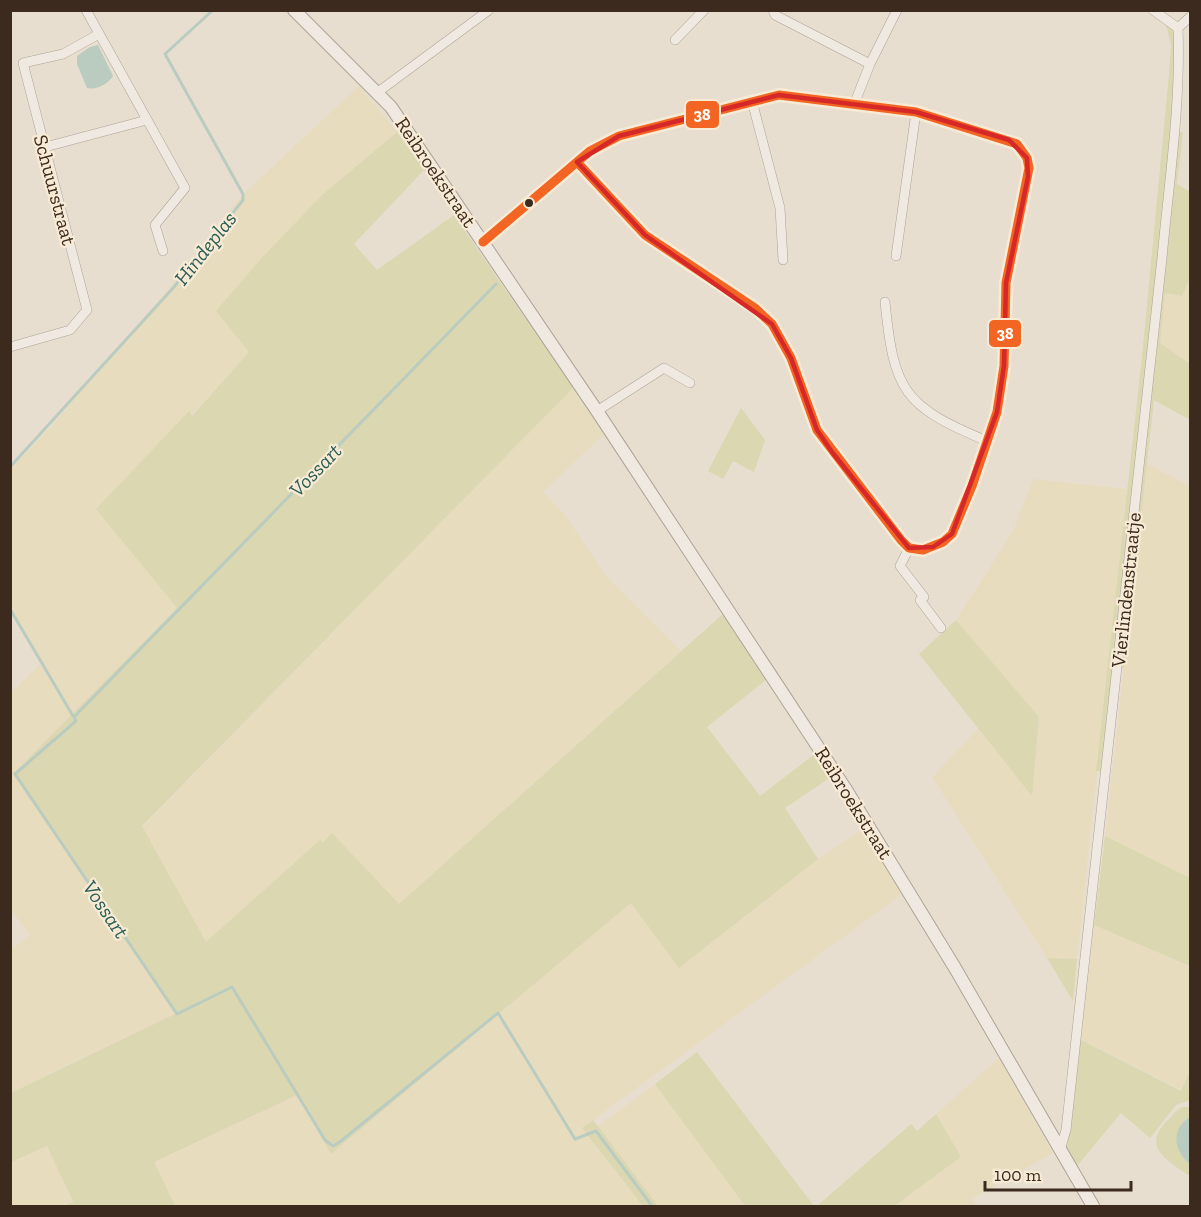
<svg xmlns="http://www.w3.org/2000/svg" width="1201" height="1217" font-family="'Zilla Slab',serif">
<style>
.farmland{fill:#e8dcbf}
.green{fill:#dad7b1}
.water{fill:#baccc0}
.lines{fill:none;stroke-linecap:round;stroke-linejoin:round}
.stream{stroke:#baccc0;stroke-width:3}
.minor-casing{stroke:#ada397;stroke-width:10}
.tertiary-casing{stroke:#ada397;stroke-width:14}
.minor{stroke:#efe9e1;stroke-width:9}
.tertiary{stroke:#efe9e1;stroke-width:12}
.bus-1-casing{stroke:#f8ebd5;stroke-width:14}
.bus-1{stroke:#f26522;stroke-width:9}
.marked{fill:none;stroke:#d62828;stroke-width:4.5;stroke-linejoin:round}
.bus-dot{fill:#3d2a1e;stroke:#f8ebd5;stroke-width:2}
.labels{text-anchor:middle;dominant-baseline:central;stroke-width:4.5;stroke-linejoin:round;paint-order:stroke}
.street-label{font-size:20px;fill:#3d2a1e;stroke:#f8ebd5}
.water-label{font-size:21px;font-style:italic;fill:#2d5e56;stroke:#f8ebd5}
.line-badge{stroke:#f8ebd5;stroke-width:2}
.badge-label{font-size:16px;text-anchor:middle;font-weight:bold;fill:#fff}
</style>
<rect width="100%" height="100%" fill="#e7decf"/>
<!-- farmland -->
<path class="farmland" d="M359,86L397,132L321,196L259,261L217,311L249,352L191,416L189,412L96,509L177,608L13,774L175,1014L11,1093L10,950L30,935L11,910V692L41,664L11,613V469L54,423L173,283L240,197Z
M1190,278V364L1160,344L1165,293L1182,296Z
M573,388L604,434L543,492L565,515L606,576L681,651L399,904L319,841L206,943L142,827Z
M1147,464L1190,486V878L1105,836Z
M1033,479L1127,489L1077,959L1047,958L932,777L978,729L1032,796L1039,717L956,620L1013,531Z
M864,828L901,889L898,897L582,1128L643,1206H175L154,1162L297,1095L331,1154L632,902L679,968L818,859Z
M1094,925L1190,966V1071L1182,1091L1079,1039Z
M999,1058L1053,1153L972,1199L976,1206H894L961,1157L936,1114Z
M655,1084L745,1206H658L598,1126Z
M47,1146L73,1203L65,1206H11L10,1162Z"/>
<!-- green -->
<path class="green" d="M1166,24L1174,31L1176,48L1171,133L1183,132L1177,184L1190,192V278L1182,296L1165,293L1160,343L1190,364V420L1154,400L1124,668H1112L1102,771H1096L1142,357L1169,74L1171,45Z
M397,132L424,170L354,244L377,270L454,215L573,388L142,826L206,942L320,840L323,843L332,833L399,904L724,613L767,679L707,727L760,796L816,753L831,777L785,808L818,859L679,968L631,903L331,1154L297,1095L154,1162L175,1206H65L73,1202L47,1146L11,1162V1093L175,1014L13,774L177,608L96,509L189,411L192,416L249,352L216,311L259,261L321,196Z
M741,408L765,440L754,472L733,461L723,479L708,471Z
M956,620L1039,717L1032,796L919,654Z
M1105,836L1190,878V966L1094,925Z
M1047,958L1077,959L1073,1001Z
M1079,1039L1181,1091L1190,1071V1100L1176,1105L1150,1138L1121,1113L1077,1166L1066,1149Z
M697,1052L814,1206H745L655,1084Z
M1182,1107H1190V1117L1187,1119L1180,1152L1190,1164V1176C1168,1161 1140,1147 1168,1120C1173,1115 1176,1110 1182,1107Z
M936,1114L961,1157L894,1206H817L911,1124L917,1131Z
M593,1120L598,1126L658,1206H643L582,1128Z"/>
<!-- water -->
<path class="water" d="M98,45L113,76C108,84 97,90 87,88L77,64V56L90,47Z
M1190,1117V1164C1173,1151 1171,1128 1190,1117Z"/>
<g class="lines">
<!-- stream -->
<path class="stream" d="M496,284L74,717L76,721L15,774L177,1014L232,987L325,1140L333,1146L341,1141L498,1013L575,1139L596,1131L652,1206
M10,467L174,287L243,200V194L165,54L213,10
M10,609L73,716"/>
<!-- minor casing -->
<g class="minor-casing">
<path id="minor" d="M86,10L185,188L155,225L163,251
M773,10L775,15L870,64
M1153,10L1178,28
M1178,28L1190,17
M675,40L704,10
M378,92L489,10
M752,101L780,208L783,260
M855,102L870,64L897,10
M45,147L147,120
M483,242L577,162L590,151L619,136L779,95L916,112L1017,144L1027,158L1029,168L1006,283L1004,366L997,412L972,486L952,534L943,542L923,550L909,548L901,540L817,430L791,358L772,324L755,308L645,235L577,162
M896,256L916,112
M885,302C894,391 903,406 987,441
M10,347L70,330L87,310L23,63L63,54L99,34
M597,411L664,368L690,383
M909,548L900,566L924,597L920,600L941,628
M1060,1150L1066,1130L1162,258C1169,181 1181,104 1178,28"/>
</g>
<!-- tertiary casing -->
<g class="tertiary-casing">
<path id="tertiary" d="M294,10L391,107L597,411L845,788L955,968L1093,1206"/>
</g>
<!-- minor -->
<use href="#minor" class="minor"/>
<!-- tertiary -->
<use href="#tertiary" class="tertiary"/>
<!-- bus-1 casing -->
<g class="bus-1-casing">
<path id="bus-1" d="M483,242L577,162L590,151L619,136L779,95L916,112L1017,144L1027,158L1029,168L1006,283L1004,366L997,412L972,486L952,534L943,542L923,550L909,548L901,540L817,430L791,358L772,324L755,308L645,235L577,162"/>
</g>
<!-- bus-1 -->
<use href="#bus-1" class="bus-1"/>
</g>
<!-- marked area -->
<path class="marked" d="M779,95L916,112L1009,140L1027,158L1028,177L1006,283L1004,366L997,412L952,534L933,547L909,548L832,452L817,430L791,358L772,324L645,235L577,162L619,136Z"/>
<!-- markers -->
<circle class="bus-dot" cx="529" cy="203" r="5"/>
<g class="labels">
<!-- street labels -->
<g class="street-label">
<text transform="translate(436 172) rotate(56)">Reibroekstraat</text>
<text transform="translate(55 190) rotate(75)">Schuurstraat</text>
<text transform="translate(1126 590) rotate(-84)">Vierlindenstraatje</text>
<text transform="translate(854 803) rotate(58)">Reibroekstraat</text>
</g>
<!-- water labels -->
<g class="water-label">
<text transform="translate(205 248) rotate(-52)">Hindeplas</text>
<text transform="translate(315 470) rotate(-46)">Vossart</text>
<text transform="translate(106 909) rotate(56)">Vossart</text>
</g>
</g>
<g class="line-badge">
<rect x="685" y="100" width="35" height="29" rx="6" fill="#f26522"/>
<rect x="988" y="319" width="34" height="29" rx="6" fill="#f26522"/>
</g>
<g class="badge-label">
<text x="702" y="120">38</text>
<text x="1005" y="339">38</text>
</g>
<!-- border -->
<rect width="1201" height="1217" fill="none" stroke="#3d2a1e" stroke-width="24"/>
<!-- scale -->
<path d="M985 1181v9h146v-9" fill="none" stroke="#3d2a1e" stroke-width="3"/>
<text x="994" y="1181" font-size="18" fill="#3d2a1e" stroke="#f8ebd5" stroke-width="4.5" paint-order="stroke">100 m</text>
</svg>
